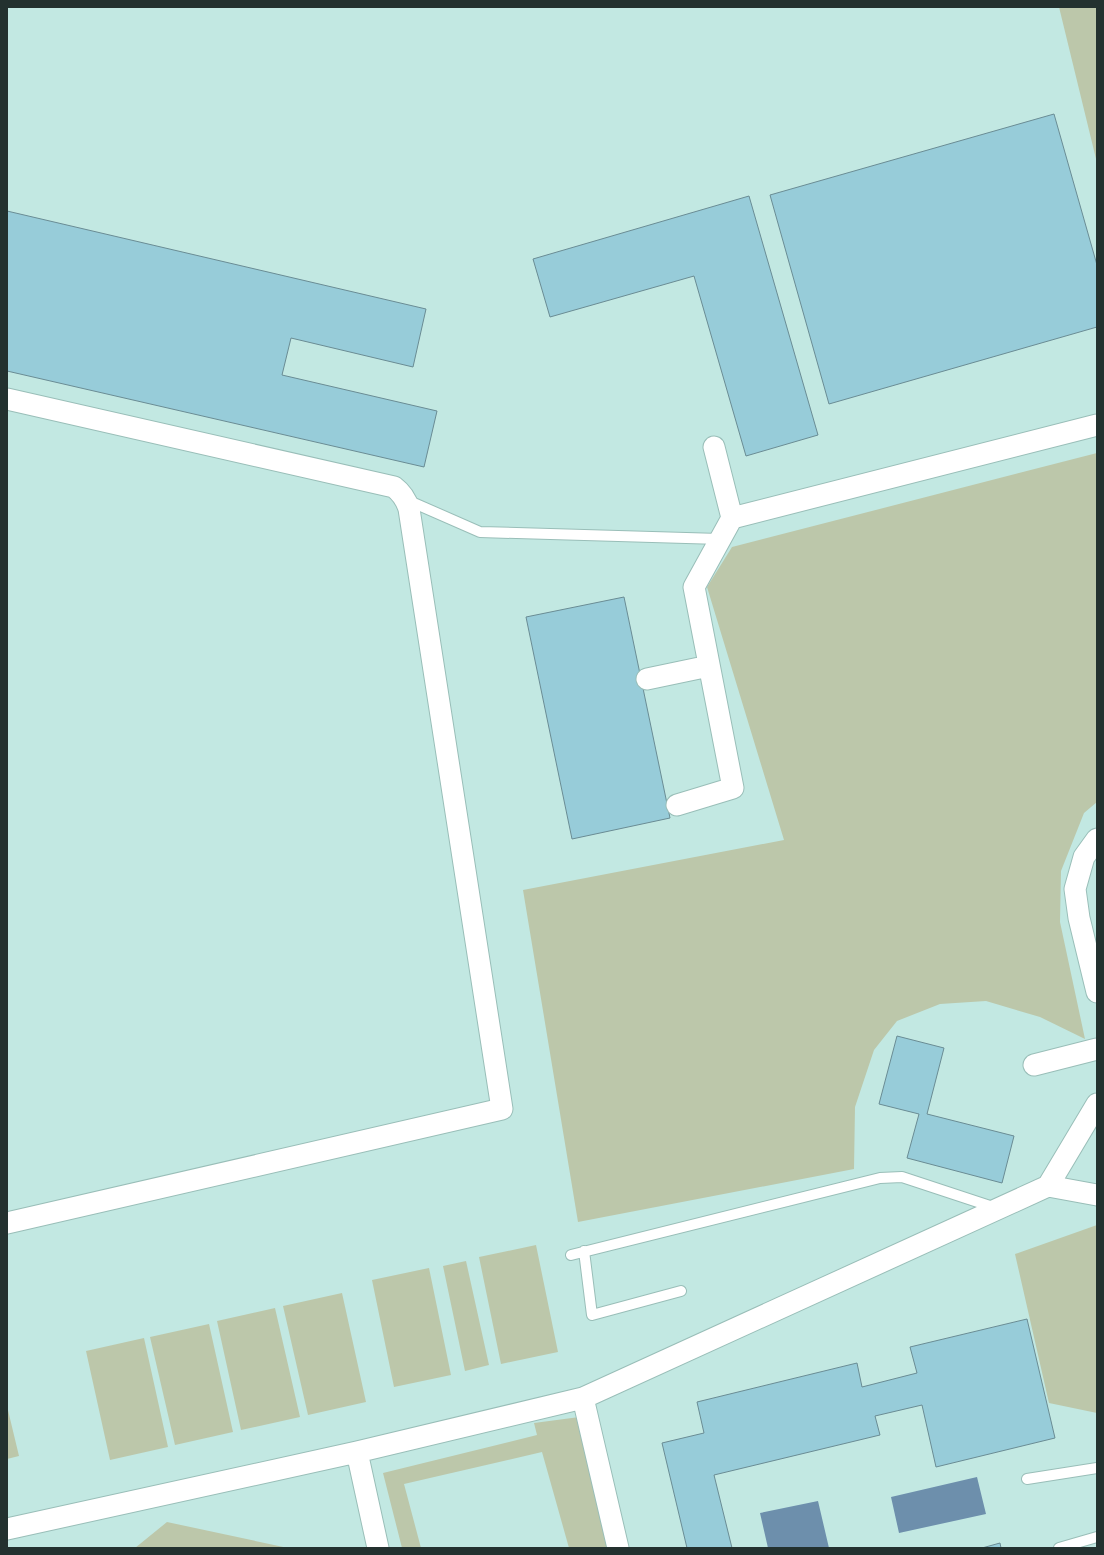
<svg xmlns="http://www.w3.org/2000/svg" width="1104" height="1555" font-family="'Source Serif 4',serif">
<style>
.green{fill:#bcc7aa}
.water{fill:#6d8fac}
.building{fill:#97ccd9;stroke:#6a8c94}
.lines{fill:none;stroke-linecap:round;stroke-linejoin:round}
.service-casing{stroke:#99beb8;stroke-width:12}
.minor-casing{stroke:#99beb8;stroke-width:23}
.service{stroke:#fff;stroke-width:10}
.minor{stroke:#fff;stroke-width:21}
</style>
<rect width="100%" height="100%" fill="#c2e8e2"/>
<!-- green -->
<path class="green" d="M1059,7H1097V163Z
M1097,453V802L1084,813L1061,871L1060,922L1085,1039L1040,1017L986,1001L940,1004L897,1021L874,1050L855,1107L854,1169L578,1222L523,890L784,840L707,587L732,547Z
M1097,1225V1413L1049,1403L1015,1254Z
M536,1245L558,1352L501,1364L479,1257Z
M466,1261L489,1365L465,1371L443,1266Z
M429,1268L451,1375L394,1387L372,1280Z
M342,1293L366,1402L308,1415L283,1306Z
M275,1308L300,1417L241,1430L217,1321Z
M209,1324L233,1432L175,1445L150,1337Z
M144,1338L168,1447L110,1460L86,1351Z
M7,1406L19,1456L7,1459Z
M587,1416L613,1548H569L542,1452L404,1484L421,1548H402L383,1473L537,1435L534,1423Z
M167,1522L288,1548H135Z"/>
<!-- water -->
<path class="water" d="M977,1477L986,1514L899,1533L891,1497Z
M818,1501L829,1548H768L760,1513Z"/>
<!-- building -->
<path class="building" d="M1054,114L1097,265V327L829,404L770,195Z
M749,196L818,435L746,456L694,276L550,317L533,259Z
M7,211L426,309L413,367L291,338L282,375L437,411L424,467L7,371Z
M624,597L670,818L572,839L526,617Z
M897,1036L944,1048L927,1114L1014,1136L1002,1183L907,1158L919,1114L879,1104Z
M1027,1319L1055,1438L936,1467L922,1405L875,1416L880,1435L714,1475L732,1548H687L662,1443L704,1433L697,1402L857,1363L862,1387L917,1373L910,1347Z
M1000,1543L1001,1548H982Z"/>
<g class="lines">
<!-- service casing -->
<g class="service-casing">
<path id="service" d="M407,500L480,532L720,539
M584,1251L592,1315L681,1291
M571,1255L880,1178L902,1177L996,1208
M1027,1479L1097,1468
M1059,1548L1097,1537"/>
</g>
<!-- minor casing -->
<g class="minor-casing">
<path id="minor" d="M7,399L394,487C402,493 406,499 409,509L502,1109L7,1223
M714,447L732,518
M647,679L709,666
M677,805L733,788L694,587L732,518L1097,425
M1097,839L1084,857L1075,889L1079,918L1097,992
M1034,1065L1097,1049
M1048,1186L1097,1104
M583,1398L618,1548
M357,1452L378,1548
M7,1529L357,1452L583,1398L1048,1186L1097,1195"/>
</g>
<!-- service -->
<use href="#service" class="service"/>
<!-- minor -->
<use href="#minor" class="minor"/>
</g>
<!-- border -->
<rect width="1104" height="1555" fill="none" stroke="#23312f" stroke-width="16"/>
</svg>
